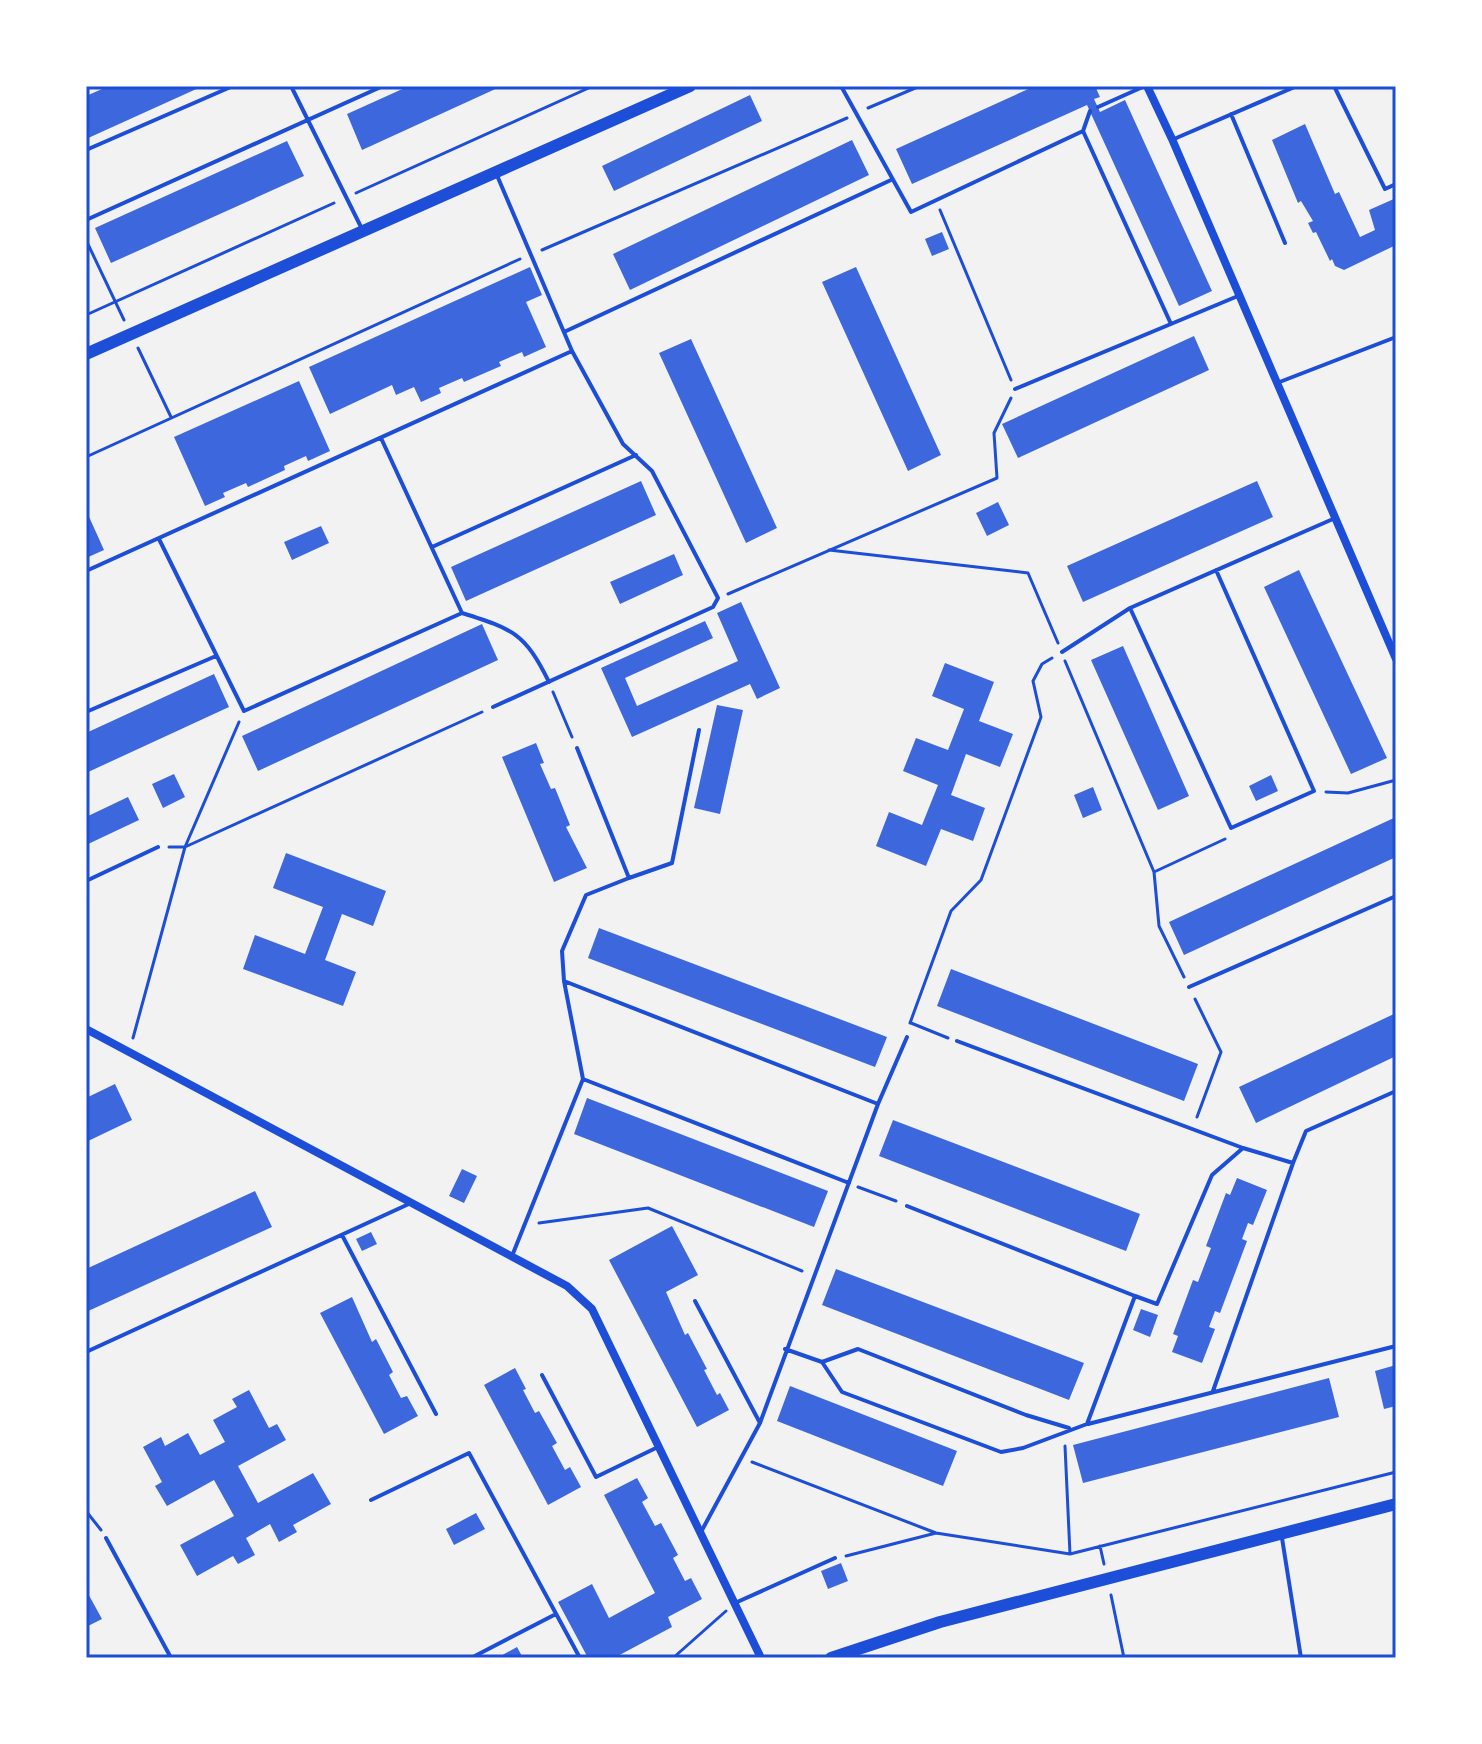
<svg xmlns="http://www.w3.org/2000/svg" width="1482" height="1744" font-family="'DM Sans',sans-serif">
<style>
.building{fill:#3d67dc}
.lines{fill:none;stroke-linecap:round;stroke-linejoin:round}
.path{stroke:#1d4ed8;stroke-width:3}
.service{stroke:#1d4ed8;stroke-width:4}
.minor{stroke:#1d4ed8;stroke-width:8}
.secondary{stroke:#1d4ed8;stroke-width:12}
.neatline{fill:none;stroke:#1d4ed8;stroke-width:3}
</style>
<rect width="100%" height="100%" fill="#f2f2f2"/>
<!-- building -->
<path class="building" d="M109,86H203L86,139V96Z
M409,86H502L362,150L347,114Z
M1035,86H1095L1100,97L1094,99L1100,112L1125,100L1212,291L1179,306L1087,105L912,184L896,149Z
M750,95L762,121L614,191L602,166Z
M1305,124L1335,194L1339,192L1360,237L1375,230L1369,210L1396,198V245L1344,270L1335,266L1332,259L1330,261L1316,232L1313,233L1308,223L1313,221L1301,201L1298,203L1272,140Z
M852,140L869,175L630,290L613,254Z
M287,141L304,176L111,263L95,228Z
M942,232L949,249L932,256L925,239Z
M530,267L542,295L526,302L546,347L524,357L522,352L499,362L501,366L464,382L462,378L439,388L441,393L421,402L414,387L396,395L392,385L330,414L309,367Z
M856,267L941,455L908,471L822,282Z
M1194,336L1209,370L1018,458L1002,424Z
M691,339L777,528L746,543L659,353Z
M299,381L330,451L308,461L306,456L284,466L285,470L248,487L246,483L223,493L225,497L205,506L174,437Z
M641,481L656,515L466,601L451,567Z
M1257,481L1273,517L1083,602L1067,566Z
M998,502L1009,525L987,536L976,513Z
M86,510L104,550L86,558Z
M321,526L329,543L292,560L284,542Z
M674,554L683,575L620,604L610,582Z
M1299,570L1387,758L1351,774L1264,587Z
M741,602L780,688L757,699L750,684L632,737L601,668L705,621L713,638L625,678L637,706L738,661L717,613Z
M482,624L498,660L258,771L242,736Z
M1123,646L1189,796L1158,810L1091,660Z
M945,663L994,682L979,721L1013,734L1000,767L966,754L951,795L985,808L973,841L941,829L926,866L876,846L889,812L922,825L938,785L903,771L916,738L948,750L964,709L932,696Z
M214,674L229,707L86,773V733Z
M717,705L743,710L720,814L694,808Z
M536,743L544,763L540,764L551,789L555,788L570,825L566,827L587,868L554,882L502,757Z
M174,774L185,797L163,808L152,784Z
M1271,775L1278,791L1256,801L1249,786Z
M1093,787L1102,810L1083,818L1074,795Z
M128,797L139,820L86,845V817Z
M1396,817V857L1184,955L1169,922Z
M286,853L386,891L373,926L342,914L325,960L356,972L343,1006L243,969L255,935L305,954L323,907L273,888Z
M599,928L887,1037L875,1067L588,958Z
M951,969L1198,1064L1184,1101L937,1006Z
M1396,1013V1056L1256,1123L1239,1087Z
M115,1084L132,1120L86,1142V1098Z
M587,1098L828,1191L814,1227L574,1134Z
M893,1120L1140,1214L1126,1251L879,1156Z
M462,1169L477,1176L464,1203L449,1196Z
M1237,1178L1267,1190L1253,1225L1248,1223L1242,1239L1247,1241L1220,1313L1215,1311L1209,1327L1215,1329L1202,1363L1172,1352L1178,1336L1173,1334L1193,1280L1198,1282L1211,1248L1206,1246L1226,1193L1230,1195Z
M255,1191L272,1227L86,1312V1269Z
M672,1226L698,1275L666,1292L685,1335L688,1333L707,1369L704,1370L717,1395L720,1393L729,1410L697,1427L609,1260Z
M371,1232L377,1244L362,1251L356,1239Z
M836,1269L1084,1363L1069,1400L822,1305Z
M352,1297L372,1342L376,1339L393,1372L389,1375L401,1398L407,1396L418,1416L384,1434L320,1313Z
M1141,1309L1158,1315L1150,1337L1133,1330Z
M1396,1365V1406L1384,1409L1375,1371Z
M515,1368L526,1389L523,1390L535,1413L539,1411L557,1443L552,1446L565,1470L570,1467L581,1487L548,1505L484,1385Z
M1329,1378L1339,1417L1083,1483L1073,1445Z
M790,1386L957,1451L943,1486L777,1421Z
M249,1390L269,1428L277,1424L286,1440L238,1466L258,1503L313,1473L331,1504L293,1525L297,1532L279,1542L270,1524L246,1538L255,1555L238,1564L233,1556L197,1576L180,1545L234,1516L214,1480L167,1506L155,1486L162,1482L143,1447L161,1437L165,1446L188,1433L200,1455L225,1442L213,1420L237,1407L232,1399Z
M637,1478L648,1498L642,1502L655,1526L661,1523L678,1555L673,1558L685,1581L691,1578L702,1599L668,1617L672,1627L614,1658H588L558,1602L592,1584L609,1618L655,1593L604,1495Z
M476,1513L485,1529L454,1545L446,1529Z
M841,1563L848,1581L828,1589L821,1571Z
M86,1590L102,1619L86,1627Z
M517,1647L523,1658H497Z"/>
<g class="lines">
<!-- path -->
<path class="path" d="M868,108L920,86
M356,193L593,86
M940,210L1011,380
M86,240L124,320
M542,250L847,118
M86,315L334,203
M138,348L171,417
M86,457L520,259
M829,550L1028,573L1058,643
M728,594L997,478L994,433L1011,398
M1065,661L1154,872L1159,926L1184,977
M553,692L572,737
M1326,792L1348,793L1396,780
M169,847H185L239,722
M1154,872L1225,839
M1195,999L1221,1052L1197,1117
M910,1023L951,911L981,880L1041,717L1033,681L1042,664L1052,658
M911,1023L948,1038
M133,1038L185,847L482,712
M858,1187L896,1201
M539,1223L648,1208L802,1271
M1065,1446L1070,1554
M752,1462L936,1533L1070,1554L1396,1472
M86,1511L101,1530
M1100,1546L1104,1564
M846,1556L936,1533
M1111,1595L1124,1658
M673,1658L726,1611"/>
<!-- service -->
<path class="service" d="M291,86L361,227
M841,86L911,212L1083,131L1171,324
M1334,86L1385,189L1396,184
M1098,107L1145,86
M1231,114L1285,243
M1083,131L1090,111
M1174,139L1297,86
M86,150L233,86
M86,220L383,86
M564,332L891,180
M1277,383L1396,337
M1015,389L1238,296
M381,438L462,613
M159,539L244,711L462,613C513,629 525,633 549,682
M432,547L636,455
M1216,570L1314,791L1231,828L1130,608L1333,519
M86,571L572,351
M1062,652L1130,608
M493,707L713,607L718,598L652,471L623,444L572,351L496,173
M86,712L216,656
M629,878L672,863L699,730
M86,881L158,847
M564,981L878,1104
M1189,987L1396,896
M957,1041L1243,1148
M583,1079L849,1183
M907,1206L1135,1296
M342,1235L436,1414
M512,1256L583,1079L564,981L562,951L586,895L629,878L577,748
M695,1301L760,1423
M785,1349L822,1362L858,1349L1026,1415L1069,1428
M86,1352L411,1203
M822,1362L842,1392L1001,1452L1023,1448L1087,1424L1135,1296L1157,1304L1212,1175L1243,1148L1293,1163L1306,1131L1396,1091
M542,1375L596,1477L658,1447
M1213,1391L1293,1163
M1088,1424L1396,1346
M371,1500L469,1453L580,1658
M701,1532L760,1423L878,1104L907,1037
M106,1538L170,1656
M1282,1538L1301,1658
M735,1603L835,1558
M471,1658L556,1614"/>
<!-- minor -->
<path class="minor" d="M1147,86L1172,139L1396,659
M86,1029L567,1286L592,1309L761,1658"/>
<!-- secondary -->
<path class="secondary" d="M86,354L690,86
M831,1658L940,1622L1396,1504"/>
</g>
<!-- border -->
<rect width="1482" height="1744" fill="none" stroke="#ffffff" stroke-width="176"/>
<rect x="88" y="88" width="1306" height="1568" class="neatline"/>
</svg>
